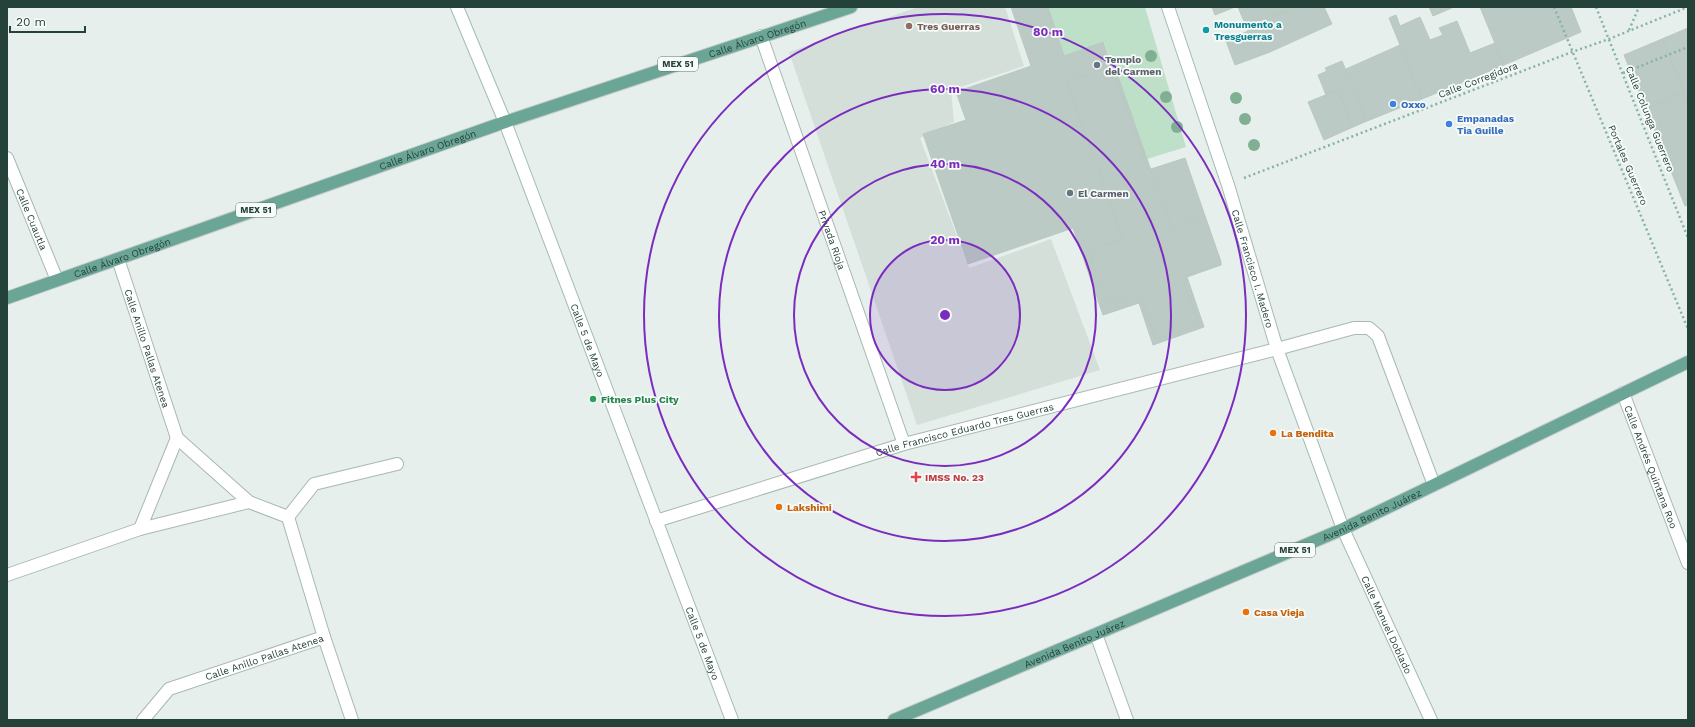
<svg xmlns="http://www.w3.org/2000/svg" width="1695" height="727" font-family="'Work Sans',sans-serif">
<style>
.built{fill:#d4dfda}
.green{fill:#bfe0c8}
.building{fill:#bbcac4;stroke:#b8c9c2}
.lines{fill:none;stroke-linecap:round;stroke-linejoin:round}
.lane-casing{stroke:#a8b8b2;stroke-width:14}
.street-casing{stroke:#a8b8b2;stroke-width:14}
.secondary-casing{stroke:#a4bbb3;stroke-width:14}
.primary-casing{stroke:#c2cac8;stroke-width:14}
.path{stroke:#86b3a5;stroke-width:2.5;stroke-dasharray:2 3;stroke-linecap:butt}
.lane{stroke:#fff;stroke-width:12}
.street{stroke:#fff;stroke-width:12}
.secondary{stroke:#fff;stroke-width:12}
.primary{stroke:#6aa596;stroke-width:12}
.tree{fill:#80af93}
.ring{fill:none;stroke:#7b2cbf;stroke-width:2}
.education-dot{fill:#8d6e63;stroke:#f7fbf9;stroke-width:1.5}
.culture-dot{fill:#0f9aa8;stroke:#f7fbf9;stroke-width:1.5}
.worship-dot{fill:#6b7280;stroke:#f7fbf9;stroke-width:1.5}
.shop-dot{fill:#3f7fe0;stroke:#f7fbf9;stroke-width:1.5}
.leisure-dot{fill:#2e9e5b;stroke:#f7fbf9;stroke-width:1.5}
.food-dot{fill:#e8710a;stroke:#f7fbf9;stroke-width:1.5}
.health-dot{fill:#e0444e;stroke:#f7fbf9;stroke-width:1.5}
.labels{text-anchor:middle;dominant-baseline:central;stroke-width:3.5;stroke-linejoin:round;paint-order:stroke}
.shield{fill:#f7fbf9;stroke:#637a73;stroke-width:1}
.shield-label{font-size:9px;font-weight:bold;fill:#24423a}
.culture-label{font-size:10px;font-weight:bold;fill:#0d838f;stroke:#f7fbf9;text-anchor:start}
.education-label{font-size:10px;font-weight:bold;fill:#785e54;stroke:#f7fbf9;text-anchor:start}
.street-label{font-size:10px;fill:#24423a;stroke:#f7fbf9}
.worship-label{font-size:10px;font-weight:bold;fill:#5b616d;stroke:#f7fbf9;text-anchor:start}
.shop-label{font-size:10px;font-weight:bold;fill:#366cbe;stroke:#f7fbf9;text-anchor:start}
.leisure-label{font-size:10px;font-weight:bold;fill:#27864d;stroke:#f7fbf9;text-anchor:start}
.food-label{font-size:10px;font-weight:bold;fill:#c56008;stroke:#f7fbf9;text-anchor:start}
.health-label{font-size:10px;font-weight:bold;fill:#be3a42;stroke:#f7fbf9;text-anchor:start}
.centre{fill:#7b2cbf;stroke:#f7fbf9;stroke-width:2}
.ring-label{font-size:12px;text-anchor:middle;font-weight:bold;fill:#7b2cbf;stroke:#f7fbf9;stroke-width:3.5;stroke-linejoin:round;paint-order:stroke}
</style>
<rect width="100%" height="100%" fill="#e6efeb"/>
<!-- built -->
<path class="built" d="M918,7H1005L1024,66L951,90L954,122L920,138L969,268L1051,239L1100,370L917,425L789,52Z"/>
<!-- green -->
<path class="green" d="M1048,7H1145L1186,147L1147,159L1104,43L1064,56Z"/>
<!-- building -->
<path class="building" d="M1011,7H1048L1064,56L1103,42L1148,170L1185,158L1221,262V265L1187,277L1204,327L1153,345L1139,303L1103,315L1073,228L968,264L923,134L966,120L956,92L1031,66Z
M1212,7H1235L1215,15Z
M1238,7H1270L1274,16L1295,7H1324L1332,24L1270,52L1235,65L1226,41L1248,31Z
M1270,7H1295L1274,16Z
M1429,7H1454L1433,16Z
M1480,7H1571L1581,32L1504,65Z
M1396,15L1400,26L1420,17L1430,40L1443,35L1439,28L1457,21L1470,53L1495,43L1504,65L1422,99L1389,18Z
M1688,28V102L1662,39Z
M1662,39L1684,92L1646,109L1624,55Z
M1400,45L1422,99L1367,121L1346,69Z
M1342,61L1367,121L1353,127L1338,90L1326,95L1318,75L1327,71L1325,68Z
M1114,65L1171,227L1204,215L1221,262L1182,277L1199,325L1156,340L1139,293L1108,304L1089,251L1123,239L1067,82Z
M1338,90L1353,127L1324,140L1308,102Z
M1684,92L1688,102V205L1685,206L1646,109Z"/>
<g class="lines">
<!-- lane casing -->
<g class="lane-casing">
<g id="lane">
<path id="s1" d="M7,158L57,280"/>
<path d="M1277,349L1354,328H1369L1378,336L1434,485"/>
<path d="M1096,634L1127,720"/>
</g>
</g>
<!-- street casing -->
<g class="street-casing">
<g id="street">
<path id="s2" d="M761,36L904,444"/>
<path id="s3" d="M118,259L177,438L249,502"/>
<path id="s4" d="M1623,393L1688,563"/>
<path d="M288,517L324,637L352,720"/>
<path id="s5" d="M656,521L904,444L1277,349"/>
<path d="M140,529L177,438"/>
<path d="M7,575L140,529L249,502L288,517L314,484L397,464"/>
<path id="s6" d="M143,720L169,689L324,637"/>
</g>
</g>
<!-- secondary casing -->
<g class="secondary-casing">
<g id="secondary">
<path id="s7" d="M457,7L505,122L732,720"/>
<path id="s8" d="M1168,7L1228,185L1277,349L1343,529L1431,720"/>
</g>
</g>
<!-- primary casing -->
<g class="primary-casing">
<g id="primary">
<path id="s9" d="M7,298L505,122L851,7"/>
<path id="s10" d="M894,720L1343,529L1688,362"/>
</g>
</g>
<!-- path -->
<path class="path" d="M1554,7L1688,329
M1596,7L1688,238
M1629,30L1639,7
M1623,73L1688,47
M1244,178L1572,52L1609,39L1688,7"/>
<!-- lane -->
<use href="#lane" class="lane"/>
<!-- street -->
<use href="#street" class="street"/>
<!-- secondary -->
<use href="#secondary" class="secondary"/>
<!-- primary -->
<use href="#primary" class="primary"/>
</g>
<!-- trees -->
<g class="tree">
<circle cx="1151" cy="56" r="6"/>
<circle cx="1166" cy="97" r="6"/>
<circle cx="1236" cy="98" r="6"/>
<circle cx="1245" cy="119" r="6"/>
<circle cx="1177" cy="127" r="6"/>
<circle cx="1254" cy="145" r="6"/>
</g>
<!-- distance rings -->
<circle cx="945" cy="315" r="75" fill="#7b2cbf" fill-opacity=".12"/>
<g class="ring">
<circle cx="945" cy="315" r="75"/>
<circle cx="945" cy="315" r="151"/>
<circle cx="945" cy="315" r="226"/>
<circle cx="945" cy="315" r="301"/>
</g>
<!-- markers -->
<circle class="education-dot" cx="909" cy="26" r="4"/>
<circle class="culture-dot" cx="1206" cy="30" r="4"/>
<g class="worship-dot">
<circle cx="1097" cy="65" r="4"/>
<circle cx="1070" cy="193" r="4"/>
</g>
<g class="shop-dot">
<circle cx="1393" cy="104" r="4"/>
<circle cx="1449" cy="124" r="4"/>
</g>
<circle class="leisure-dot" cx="593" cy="399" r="4"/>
<g class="food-dot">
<circle cx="1273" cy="433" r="4"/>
<circle cx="779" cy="507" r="4"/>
<circle cx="1246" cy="612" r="4"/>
</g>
<path class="health-dot" d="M914 471h4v4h4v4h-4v4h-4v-4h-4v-4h4z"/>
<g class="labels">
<!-- shield labels -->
<g class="shield">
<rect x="658" y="57" width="40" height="14" rx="3"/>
<rect x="236" y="203" width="40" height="14" rx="3"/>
<rect x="1275" y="543" width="40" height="14" rx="3"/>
</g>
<g class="shield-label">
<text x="678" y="64">MEX 51</text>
<text x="256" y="210">MEX 51</text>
<text x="1295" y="550">MEX 51</text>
</g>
<!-- culture labels -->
<g class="culture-label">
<text x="1214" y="24">Monumento a<tspan x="1214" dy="12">Tresguerras</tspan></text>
</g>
<!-- education labels -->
<g class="education-label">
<text x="917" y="26">Tres Guerras</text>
</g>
<!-- street labels -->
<g class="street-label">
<text stroke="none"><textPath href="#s9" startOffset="794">Calle Álvaro Obregón</textPath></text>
<text transform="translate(1478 80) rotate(-21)">Calle Corregidora</text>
<text transform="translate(1650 119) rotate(68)">Calle Colunga Guerrero</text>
<text stroke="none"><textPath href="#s9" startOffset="446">Calle Álvaro Obregón</textPath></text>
<text transform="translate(1628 165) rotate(67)">Portales Guerrero</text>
<text stroke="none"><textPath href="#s1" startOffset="66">Calle Cuautla</textPath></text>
<text stroke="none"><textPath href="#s2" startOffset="216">Privada Rioja</textPath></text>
<text stroke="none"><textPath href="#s9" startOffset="122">Calle Álvaro Obregón</textPath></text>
<text stroke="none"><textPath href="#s8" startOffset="275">Calle Francisco I. Madero</textPath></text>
<text stroke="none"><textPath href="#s7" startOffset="358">Calle 5 de Mayo</textPath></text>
<text stroke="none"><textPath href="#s3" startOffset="94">Calle Anillo Pallas Atenea</textPath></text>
<text stroke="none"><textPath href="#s5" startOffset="322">Calle Francisco Eduardo Tres Guerras</textPath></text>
<text stroke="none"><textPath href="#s4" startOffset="79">Calle Andrés Quintana Roo</textPath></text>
<text stroke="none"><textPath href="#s10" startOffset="520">Avenida Benito Juárez</textPath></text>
<text stroke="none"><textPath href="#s8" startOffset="656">Calle Manuel Doblado</textPath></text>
<text stroke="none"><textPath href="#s7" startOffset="682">Calle 5 de Mayo</textPath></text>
<text stroke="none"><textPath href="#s10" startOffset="196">Avenida Benito Juárez</textPath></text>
<text stroke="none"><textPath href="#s6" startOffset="141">Calle Anillo Pallas Atenea</textPath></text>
</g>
<!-- worship labels -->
<g class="worship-label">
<text x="1105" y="59">Templo<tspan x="1105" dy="12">del Carmen</tspan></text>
<text x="1078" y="193">El Carmen</text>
</g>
<!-- shop labels -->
<g class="shop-label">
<text x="1401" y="104">Oxxo</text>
<text x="1457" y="118">Empanadas<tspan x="1457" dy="12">Tia Guille</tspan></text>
</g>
<!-- leisure labels -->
<g class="leisure-label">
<text x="601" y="399">Fitnes Plus City</text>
</g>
<!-- food labels -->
<g class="food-label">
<text x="1281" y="433">La Bendita</text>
<text x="787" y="507">Lakshimi</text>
<text x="1254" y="612">Casa Vieja</text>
</g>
<!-- health labels -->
<g class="health-label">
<text x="925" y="477">IMSS No. 23</text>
</g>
</g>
<circle cx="945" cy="315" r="6" class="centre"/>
<g class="ring-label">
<text x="1048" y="36">80 m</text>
<text x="945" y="93">60 m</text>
<text x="945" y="168">40 m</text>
<text x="945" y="244">20 m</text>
</g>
<!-- border -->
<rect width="1695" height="727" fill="none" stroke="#24423a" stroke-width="16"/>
<!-- scale -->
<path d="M10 26v6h75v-6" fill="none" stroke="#24423a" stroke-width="2"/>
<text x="16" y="26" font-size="12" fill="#24423a" stroke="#f7fbf9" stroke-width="3" paint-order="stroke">20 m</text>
</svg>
